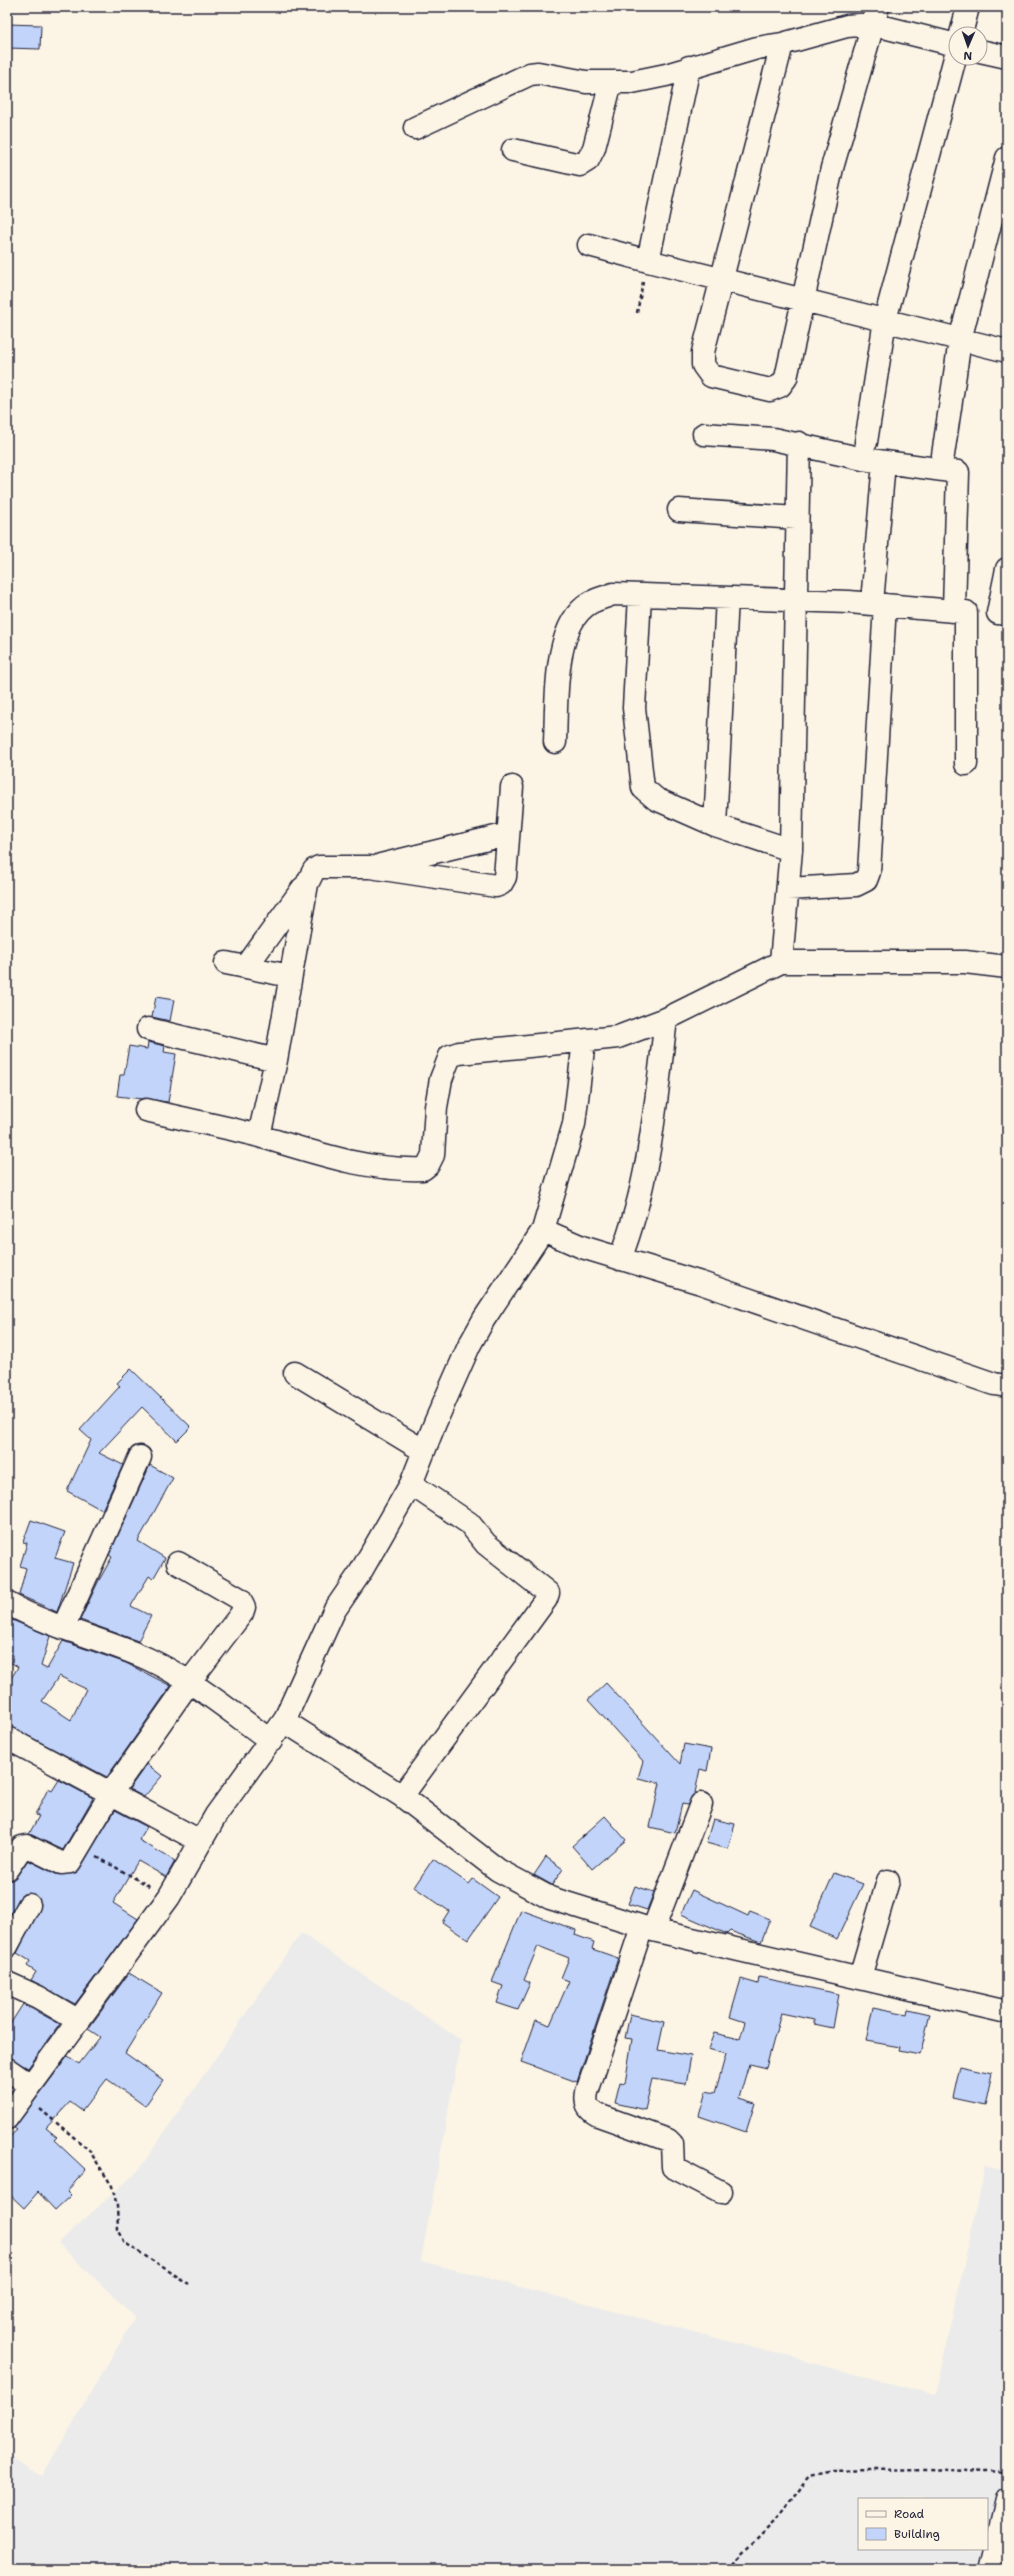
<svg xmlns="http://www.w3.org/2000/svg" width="1014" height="2576" font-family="'Shantell Sans',sans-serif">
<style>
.built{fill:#ebebeb;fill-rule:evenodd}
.building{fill:#c2d4fa;stroke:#22223b;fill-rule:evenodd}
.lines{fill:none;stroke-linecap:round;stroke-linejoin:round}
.minor-casing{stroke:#22223b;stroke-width:25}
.path{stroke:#22223b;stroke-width:2.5;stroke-dasharray:4 3;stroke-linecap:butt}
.minor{stroke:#fcf5e5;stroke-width:22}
</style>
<rect width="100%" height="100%" fill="#fcf5e5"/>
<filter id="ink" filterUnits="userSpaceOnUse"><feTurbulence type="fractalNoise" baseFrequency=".025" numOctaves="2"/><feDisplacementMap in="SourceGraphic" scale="8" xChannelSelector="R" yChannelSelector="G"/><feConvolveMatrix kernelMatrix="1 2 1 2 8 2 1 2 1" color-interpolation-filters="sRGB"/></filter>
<g filter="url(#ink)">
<!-- built -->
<path class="built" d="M301,1933L461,2040L421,2261L935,2395L986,2165L1007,2171V2569H7V2454L42,2476L135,2317L58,2243L138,2171ZM859,2499H987V2549H859Z"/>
<!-- building -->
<path class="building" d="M7,24L41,25L40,49L7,48Z
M156,997L174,1000L170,1021L152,1017Z
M148,1042L165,1046L164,1052L176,1054L168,1102L117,1096L120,1075H124L129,1046L147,1049Z
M131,1369L191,1427L177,1441L142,1407L99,1453L123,1465L102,1510L67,1491L91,1440L80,1430L120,1386L117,1383Z
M150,1465L173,1478L138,1541L165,1558L153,1579L149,1576L131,1606L151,1616L138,1641L80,1620L98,1582L112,1557L109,1555Z
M31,1520L65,1532L55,1558L73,1563L57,1612L19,1595L26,1568L20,1566L27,1543L23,1542Z
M12,1620L50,1636L41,1666L47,1669L63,1641L126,1663L171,1686L107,1777L7,1725V1685L18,1667L7,1660V1627ZM59,1676L86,1689L71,1720L42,1701Z
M606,1683L680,1764L684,1744L711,1749L707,1771L700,1769L695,1793L687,1805L682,1804L675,1833L650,1827L660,1783L638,1778L643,1761L588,1700Z
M147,1764L162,1776L144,1797L129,1789Z
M59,1780L93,1798L63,1850L29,1834L39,1816L35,1815L48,1789L52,1791Z
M115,1810L147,1827L139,1840L175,1861L166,1877L138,1861L113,1903L138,1919L75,2004L31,1980L36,1972L27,1966L30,1961L17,1953L41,1904L35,1894H23L7,1920V1881L17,1876L28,1860L56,1874L77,1872Z
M605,1816L626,1840L592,1869L572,1846Z
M713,1819L735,1824L728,1849L706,1843Z
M546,1857L563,1869L552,1885L534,1875Z
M433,1859L469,1884L473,1879L498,1897L468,1940L442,1922L449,1911L414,1887Z
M834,1873L863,1884L837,1939L810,1927Z
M635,1886L654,1892L647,1910L628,1904Z
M692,1890L748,1916L750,1911L770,1919L761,1942L730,1931L727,1934L681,1914Z
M521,1910L576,1930L575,1935L594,1942L592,1949L618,1958L577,2082L521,2062L536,2020L550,2025L569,1981L561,1978L569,1958L538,1946L524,1980L530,1983L518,2010L497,2003L503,1986L492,1982Z
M129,1973L162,1993L125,2053L163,2080L145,2106L107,2079L82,2111L70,2102L46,2128L57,2137L54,2140L86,2170L67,2191L71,2195L55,2210L38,2192L24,2208L7,2192V2139L17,2130L14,2128L68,2056L79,2064L100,2037L88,2029Z
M759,1977L839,1994L833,2028L814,2024V2020L781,2013L766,2068L749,2064L739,2098L755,2103L746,2132L699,2116L706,2091L715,2093L726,2054L708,2049L714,2033L740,2039L745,2022L730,2017L741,1979L758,1984Z
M23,2004L60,2024L28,2068L7,2057V2029Z
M873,2007L907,2014L908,2009L930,2014L920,2055L899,2051L900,2047L866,2041Z
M630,2014L664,2022L658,2050L691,2056L686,2084L652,2079L645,2110L615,2103L620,2083L625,2084L632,2039L625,2038Z
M960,2066L992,2073L985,2105L953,2098Z"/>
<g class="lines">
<!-- minor casing -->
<g class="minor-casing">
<path id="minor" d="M961,34L968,7
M782,44L703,352V365L711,376L770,390L780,386L786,378L832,168L878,7
M980,51L1007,57
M689,67L648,261L1007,351
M415,128L530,74L538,73L586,82H632L666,75L757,48L782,44L847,26L872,24L956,45
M513,150L580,165L588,160L594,148L611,82
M589,245L648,261
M704,434L773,439L863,459L958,472L954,609
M866,442L885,320L956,54
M943,455L960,340L1007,158
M679,510L796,518
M1007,569L998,613L1007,614
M640,595L634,708L643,788L656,799L715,825L791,850
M872,603L884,462
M555,742C557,704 552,625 590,603C597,599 606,597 613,594L849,602L966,612V764
M715,825L727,598
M381,865L508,834
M788,889L856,885L866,880L869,872L885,605
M781,962L791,850L799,443
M226,963L290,976
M246,967L303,888
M148,1029L276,1060
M146,1110C183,1119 222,1126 259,1136C313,1152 366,1171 423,1169L428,1165L433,1155L436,1107L441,1079L450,1056L459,1053L618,1037L666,1019L781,962H965L1007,967
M259,1136L276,1060L307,884L314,870L319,867H370L496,886L501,884L505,877L512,787
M543,1230L582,1247L701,1283L994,1384L1007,1386
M620,1259C650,1182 656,1100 666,1019
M295,1373L424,1451
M7,1603C51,1628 102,1638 148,1659C193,1680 231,1712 271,1741
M63,1628L140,1457
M284,1721L402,1796L498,1870L550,1898L653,1930L1007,2012
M7,1738L200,1841
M402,1796L546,1599L548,1593L486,1544L469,1523L411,1484
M7,1869L22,1847L27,1846L61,1863L70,1862L111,1793L190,1681L242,1613L244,1607L240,1599L178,1563
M642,1927L587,2092C585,2104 587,2109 598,2115L668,2140L672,2144L673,2167L721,2192
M653,1930L701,1804
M7,1946L29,1905
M860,1977L888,1881
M7,1983L38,1997L79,2021
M7,2069L30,2085
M7,2118L169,1897L216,1815L284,1721L334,1611L360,1573L411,1484L435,1423L469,1346L484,1319L543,1230L574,1124L584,1041
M990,2569L1007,2500"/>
</g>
<!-- path -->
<path class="path" d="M637,313L643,282
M97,1857L151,1887
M40,2109L89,2150L112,2186L117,2206L118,2229L125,2243L189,2284
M727,2569L774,2521L809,2476L832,2471L871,2470L928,2469L1007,2473"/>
<!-- minor -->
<use href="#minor" class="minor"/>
</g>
</g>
<!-- margin -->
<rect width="1014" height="2576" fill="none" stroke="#fcf5e5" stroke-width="24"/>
<rect x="12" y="12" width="990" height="2552" fill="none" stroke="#22223b" stroke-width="1.5" filter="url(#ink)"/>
<!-- legend -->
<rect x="858" y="2498" width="130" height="52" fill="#fcf5e5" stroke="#a5a1a1"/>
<rect x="866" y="2511" width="20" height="6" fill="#fcf5e5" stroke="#a5a1a1"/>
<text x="894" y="2518" font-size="12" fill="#22223b">Road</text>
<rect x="866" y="2528" width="20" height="12" fill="#c2d4fa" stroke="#a5a1a1"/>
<text x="894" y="2538" font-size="12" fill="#22223b">Building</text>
<!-- north arrow -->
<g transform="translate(968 46) rotate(182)"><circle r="19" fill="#fcf5e5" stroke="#a5a1a1"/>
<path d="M0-3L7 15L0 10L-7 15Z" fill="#22223b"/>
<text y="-6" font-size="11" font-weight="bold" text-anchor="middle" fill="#22223b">N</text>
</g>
</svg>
